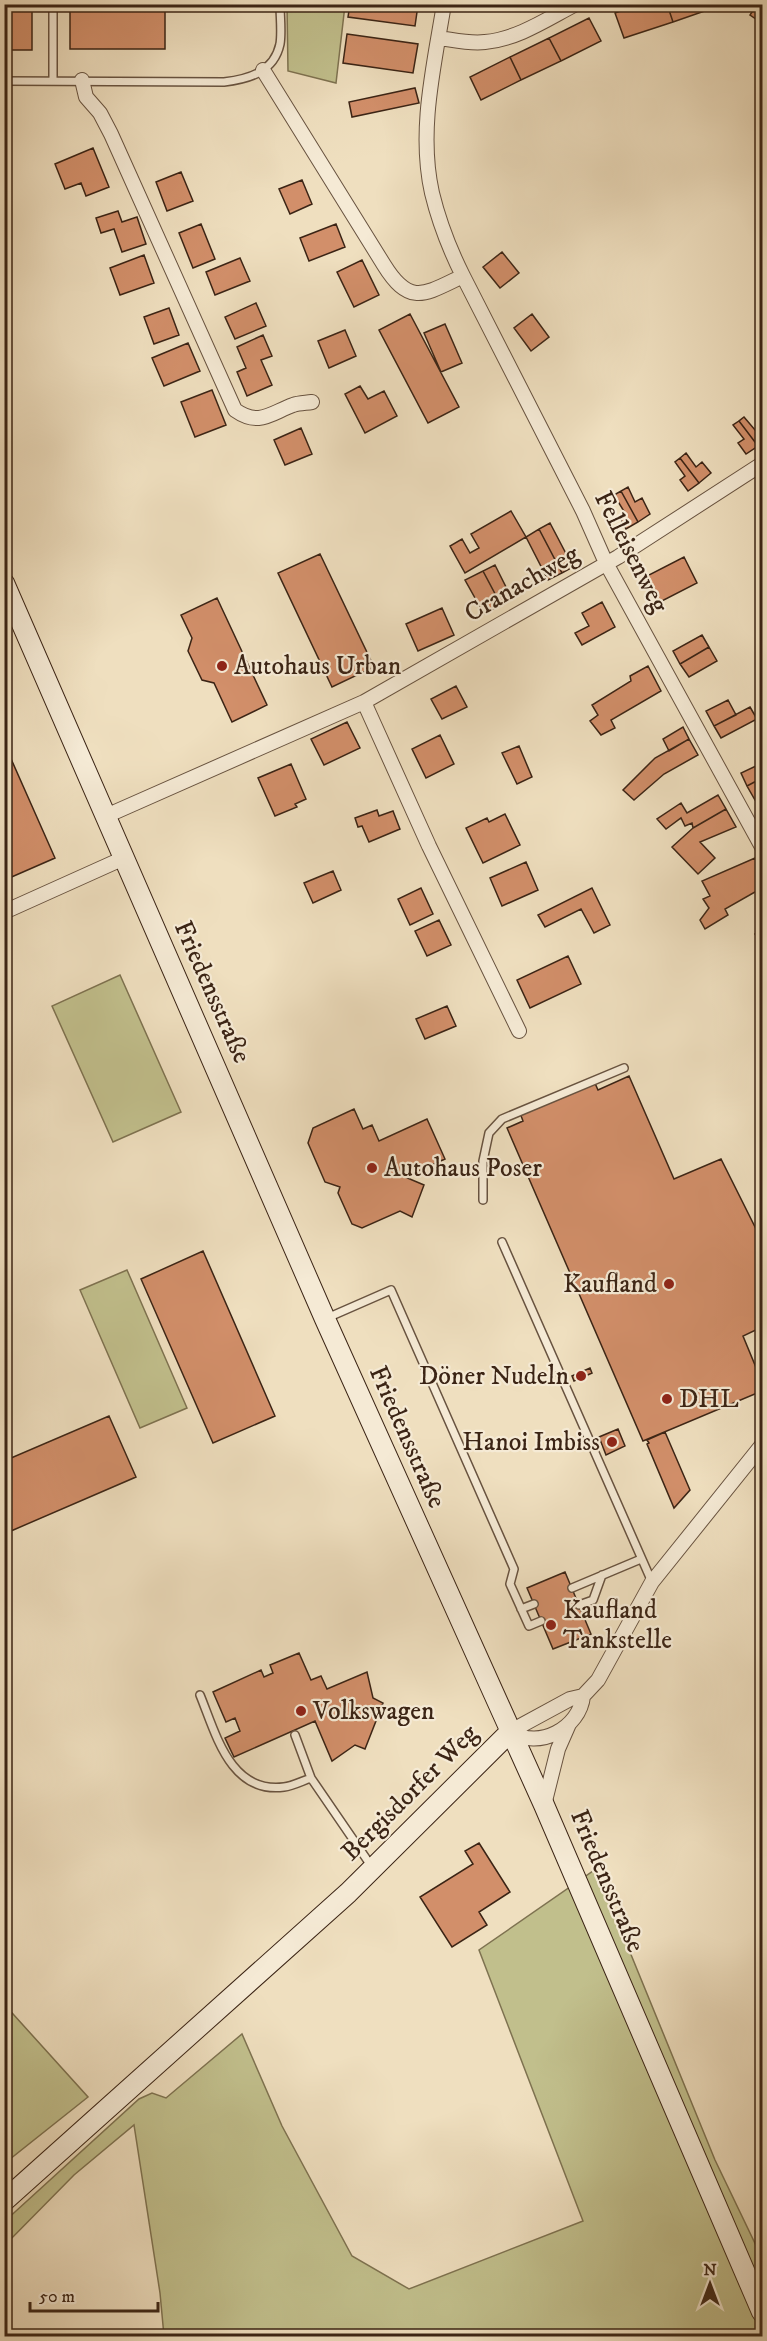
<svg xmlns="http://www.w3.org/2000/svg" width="767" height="2341" font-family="'IM FELL DW Pica',serif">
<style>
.green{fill:#c1bf8c;stroke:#7e7250;stroke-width:1.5}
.building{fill:#d28f6a;stroke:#3b2415;stroke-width:1.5}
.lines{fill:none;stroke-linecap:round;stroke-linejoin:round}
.lane-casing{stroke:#685340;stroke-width:10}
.street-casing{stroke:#685340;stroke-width:16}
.secondary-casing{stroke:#3b2415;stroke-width:22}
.lane{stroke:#f5ead5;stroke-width:7}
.street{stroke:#f5ead5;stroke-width:14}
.secondary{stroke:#f5ead5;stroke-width:20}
.poi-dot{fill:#8f2418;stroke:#f5ead5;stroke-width:2}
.labels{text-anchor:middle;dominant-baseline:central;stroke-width:4.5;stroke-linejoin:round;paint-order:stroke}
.street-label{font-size:26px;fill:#3b2415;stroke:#f5ead5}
.poi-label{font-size:26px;fill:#3b2415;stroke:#f5ead5;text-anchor:start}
</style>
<rect width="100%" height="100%" fill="#efdfbf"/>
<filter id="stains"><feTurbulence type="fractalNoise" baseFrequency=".00333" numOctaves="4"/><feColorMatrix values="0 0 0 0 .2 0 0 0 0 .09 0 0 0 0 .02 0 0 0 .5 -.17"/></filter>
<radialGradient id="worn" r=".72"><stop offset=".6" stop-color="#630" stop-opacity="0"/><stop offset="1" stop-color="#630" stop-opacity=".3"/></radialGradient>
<!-- green -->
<path class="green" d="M287,5H345L336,83L288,71Z
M120,975L181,1112L113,1142L52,1006Z
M127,1270L187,1408L140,1428L80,1290Z
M596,1869L715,2160L762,2258V2336H164L160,2293L134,2125L74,2175L5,2245V2221L139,2099L152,2093L166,2098L242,2034L282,2126L352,2256L409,2289L583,2221L479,1950Z
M4,2004L88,2097L5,2163H4Z"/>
<!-- building -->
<path class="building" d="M4,4H32V50H4Z
M70,4H165V49H70Z
M350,4L418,5L415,26L348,17Z
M640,4H667L673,22L624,38L615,13Z
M667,4H722V5L673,22Z
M757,4H762V23L750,15Z
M589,18L601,41L561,61L549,38Z
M347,34L418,44L413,73L343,63Z
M549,38L561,61L521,80L510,57Z
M510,57L521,80L481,100L470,77Z
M415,88L419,103L352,117L349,102Z
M93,148L109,187L86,196L81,183L65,189L55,164Z
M181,172L193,201L167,211L156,182Z
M302,180L312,204L290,214L279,189Z
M118,211L122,222L137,217L146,244L122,252L114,229L101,233L96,218Z
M201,224L215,259L193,268L179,233Z
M336,224L345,247L309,261L300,238Z
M502,252L519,273L500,288L483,267Z
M144,255L154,283L120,295L110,268Z
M240,258L250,281L215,295L206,272Z
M362,260L379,295L354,307L337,272Z
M256,303L266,326L235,339L225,317Z
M169,308L179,335L154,344L144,317Z
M410,314L459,407L428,423L379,330Z
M532,314L549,337L531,351L514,328Z
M445,324L462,363L441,372L424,333Z
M345,330L356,356L329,368L318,341Z
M263,335L272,356L261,360L272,385L247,396L237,372L246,368L237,347Z
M188,343L200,371L164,386L152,358Z
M360,386L368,399L384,391L397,416L365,433L345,394Z
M212,390L226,425L195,437L181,402Z
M744,417L755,430L760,425L762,429V442L758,446L739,421Z
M739,421L758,446L746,454L738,443L744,439L733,425Z
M301,428L312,454L285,465L274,440Z
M686,453L696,467L702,462L711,473L699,483L680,458Z
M680,458L699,483L688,491L680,480L685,476L675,462Z
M628,487L635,502L642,498L650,514L638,522L621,491Z
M621,491L638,522L626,529L619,516L625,513L614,495Z
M511,511L526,537L465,573L450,546L462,539L470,553L479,548L471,534Z
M550,523L573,567L562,573L539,529Z
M539,529L562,573L548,580L526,537Z
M320,554L374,667L332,687L278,573Z
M684,557L697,583L658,603L645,577Z
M495,565L512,599L501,605L483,571Z
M483,571L501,605L484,614L465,580Z
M217,598L267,705L232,722L214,683L202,680L188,651L192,638L181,615Z
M602,602L615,627L582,645L575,633L589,626L582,613Z
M442,608L454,635L418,651L406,624Z
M702,635L709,647L680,664L673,651Z
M709,647L717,661L689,677L680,664Z
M648,666L661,691L611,720L615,728L601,735L590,721L598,715L592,705L631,681L630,676Z
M456,686L467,707L442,719L431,699Z
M728,700L736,715L714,726L706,711Z
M750,707L757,719L721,738L714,726Z
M347,722L360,748L324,765L311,739Z
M683,727L689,739L669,751L663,739Z
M440,735L454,764L426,778L412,749Z
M689,739L698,755L664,774L634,800L623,790L655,758Z
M4,743L55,858L7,879L4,873Z
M519,746L532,777L517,784L502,753Z
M291,764L306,799L295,804L297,807L275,816L258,778Z
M758,765L762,772V778L747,786L741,773Z
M762,778V796L755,800L747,786Z
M718,795L726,809L693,828L692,823L685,826L681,818L666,829L657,819L681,803L687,813Z
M726,809L736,827L700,842L715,858L698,874L672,847L693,828Z
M377,810L379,816L393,811L400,829L369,842L362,826L358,827L355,818Z
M505,814L520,845L483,863L466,828L487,818L489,822Z
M755,858L762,872V888L725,909L728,915L705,929L700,920L709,908L703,899L710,896L702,881Z
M526,862L538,890L502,906L490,878Z
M333,871L341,890L313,903L304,883Z
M421,888L433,914L410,925L398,899Z
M592,888L610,925L594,933L581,909L545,927L538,915Z
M439,920L451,945L427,956L415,931Z
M762,929V947L755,934Z
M568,956L581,984L530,1008L517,980Z
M447,1006L456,1026L425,1039L416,1019Z
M629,1076L674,1179L721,1159L762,1241V1327L743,1336L762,1382V1391L643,1441L507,1128L523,1121L520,1113L594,1081L598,1090Z
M354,1109L363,1129L372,1125L379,1141L427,1119L445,1159L405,1177L424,1185L412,1217L400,1211L362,1228L352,1224L338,1193L340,1187L325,1182L308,1143L313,1128Z
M203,1251L275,1416L213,1443L141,1279Z
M590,1368L592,1373L574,1381L572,1376Z
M109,1416L136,1477L4,1534V1461Z
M618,1429L625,1446L606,1455L599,1437Z
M665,1432L690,1490L674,1508L647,1444L649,1443L647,1440Z
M565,1572L591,1634L553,1649L527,1588Z
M299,1653L311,1680L321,1676L327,1689L367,1672L373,1698L383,1703L365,1749L355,1745L332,1761L315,1721L234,1757L225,1738L240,1731L235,1718L226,1722L213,1692L261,1670L264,1677L273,1673L270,1665Z
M479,1843L510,1892L479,1912L487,1925L452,1947L420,1897L473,1864L465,1851Z"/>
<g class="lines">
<!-- lane casing -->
<g class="lane-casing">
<path id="lane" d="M53,4V80
M4,81L224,82C249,79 274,72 280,44C282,32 280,17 280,4
M483,1200V1161L489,1133L502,1119L624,1068
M502,1242L652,1582
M327,1318L391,1290L514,1569L510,1584L529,1626L541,1621
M572,1588L641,1559
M579,1605L593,1600L602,1575
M521,1609L534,1604
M200,1695C216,1734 230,1794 284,1787C293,1786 302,1781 311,1778
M295,1735L311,1778L372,1867"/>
</g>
<!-- street casing -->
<g class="street-casing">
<path id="street" d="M444,4C434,66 418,131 432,193C439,222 450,250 463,276L583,511L606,563L762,847
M439,38C454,40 470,44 485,42C518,39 547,19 576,4
M263,70L384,265C410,307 425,294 463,276
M82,80L86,97L100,113L111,134L235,410C259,427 271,413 293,405C299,403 306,403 312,402
M364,702L429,846L519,1031
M106,816L364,702L618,557L762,464
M4,912L124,858
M583,1696C580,1728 538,1751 511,1731L570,1699L583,1696L598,1680L652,1582L762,1445
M544,1805L558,1749L569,1724"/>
</g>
<!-- secondary casing -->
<g class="secondary-casing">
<path id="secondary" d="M4,583L325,1319L544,1805L762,2312
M4,2201L348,1893L511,1731"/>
</g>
<!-- lane -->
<use href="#lane" class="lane"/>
<!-- street -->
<use href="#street" class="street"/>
<!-- secondary -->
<use href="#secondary" class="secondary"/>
</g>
<!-- markers -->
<g class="poi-dot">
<circle cx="222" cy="666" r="6"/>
<circle cx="372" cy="1168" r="6"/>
<circle cx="669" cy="1284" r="6"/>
<circle cx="581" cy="1376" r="6"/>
<circle cx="667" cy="1399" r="6"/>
<circle cx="612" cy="1442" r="6"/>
<circle cx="551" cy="1625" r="6"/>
<circle cx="301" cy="1711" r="6"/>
</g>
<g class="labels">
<!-- street labels -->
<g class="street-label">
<text transform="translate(631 552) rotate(63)">Felleisenweg</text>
<text transform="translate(522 584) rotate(-30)">Cranachweg</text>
<text transform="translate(212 992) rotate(66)">Friedensstraße</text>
<text transform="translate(407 1437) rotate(66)">Friedensstraße</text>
<text transform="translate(410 1793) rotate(-45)">Bergisdorfer Weg</text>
<text transform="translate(607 1881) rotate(67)">Friedensstraße</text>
</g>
<!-- poi labels -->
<g class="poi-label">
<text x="234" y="666">Autohaus Urban</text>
<text x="384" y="1168">Autohaus Poser</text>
<text x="657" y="1284" text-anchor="end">Kaufland</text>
<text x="569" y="1376" text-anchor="end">Döner Nudeln</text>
<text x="679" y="1399">DHL</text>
<text x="600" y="1442" text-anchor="end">Hanoi Imbiss</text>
<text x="563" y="1610">Kaufland<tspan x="563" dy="30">Tankstelle</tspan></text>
<text x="313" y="1711">Volkswagen</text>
</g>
</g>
<!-- margin -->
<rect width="767" height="2341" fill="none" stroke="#efdfbf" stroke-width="24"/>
<rect x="6" y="6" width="755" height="2329" fill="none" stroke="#3b2415" stroke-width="3"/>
<rect x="12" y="12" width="743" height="2317" fill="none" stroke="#3b2415" stroke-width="1.5"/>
<!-- north arrow -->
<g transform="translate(710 2284)" stroke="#f5ead5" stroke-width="4.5" paint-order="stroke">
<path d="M0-4.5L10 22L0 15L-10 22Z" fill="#3b2415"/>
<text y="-9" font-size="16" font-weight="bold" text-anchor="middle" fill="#3b2415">N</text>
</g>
<!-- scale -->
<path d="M30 2302v9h128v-9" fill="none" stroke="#3b2415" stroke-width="3"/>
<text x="39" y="2302" font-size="18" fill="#3b2415" stroke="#f5ead5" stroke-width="4.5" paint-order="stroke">50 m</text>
<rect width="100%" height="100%" filter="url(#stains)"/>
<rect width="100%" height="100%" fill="url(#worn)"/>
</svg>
